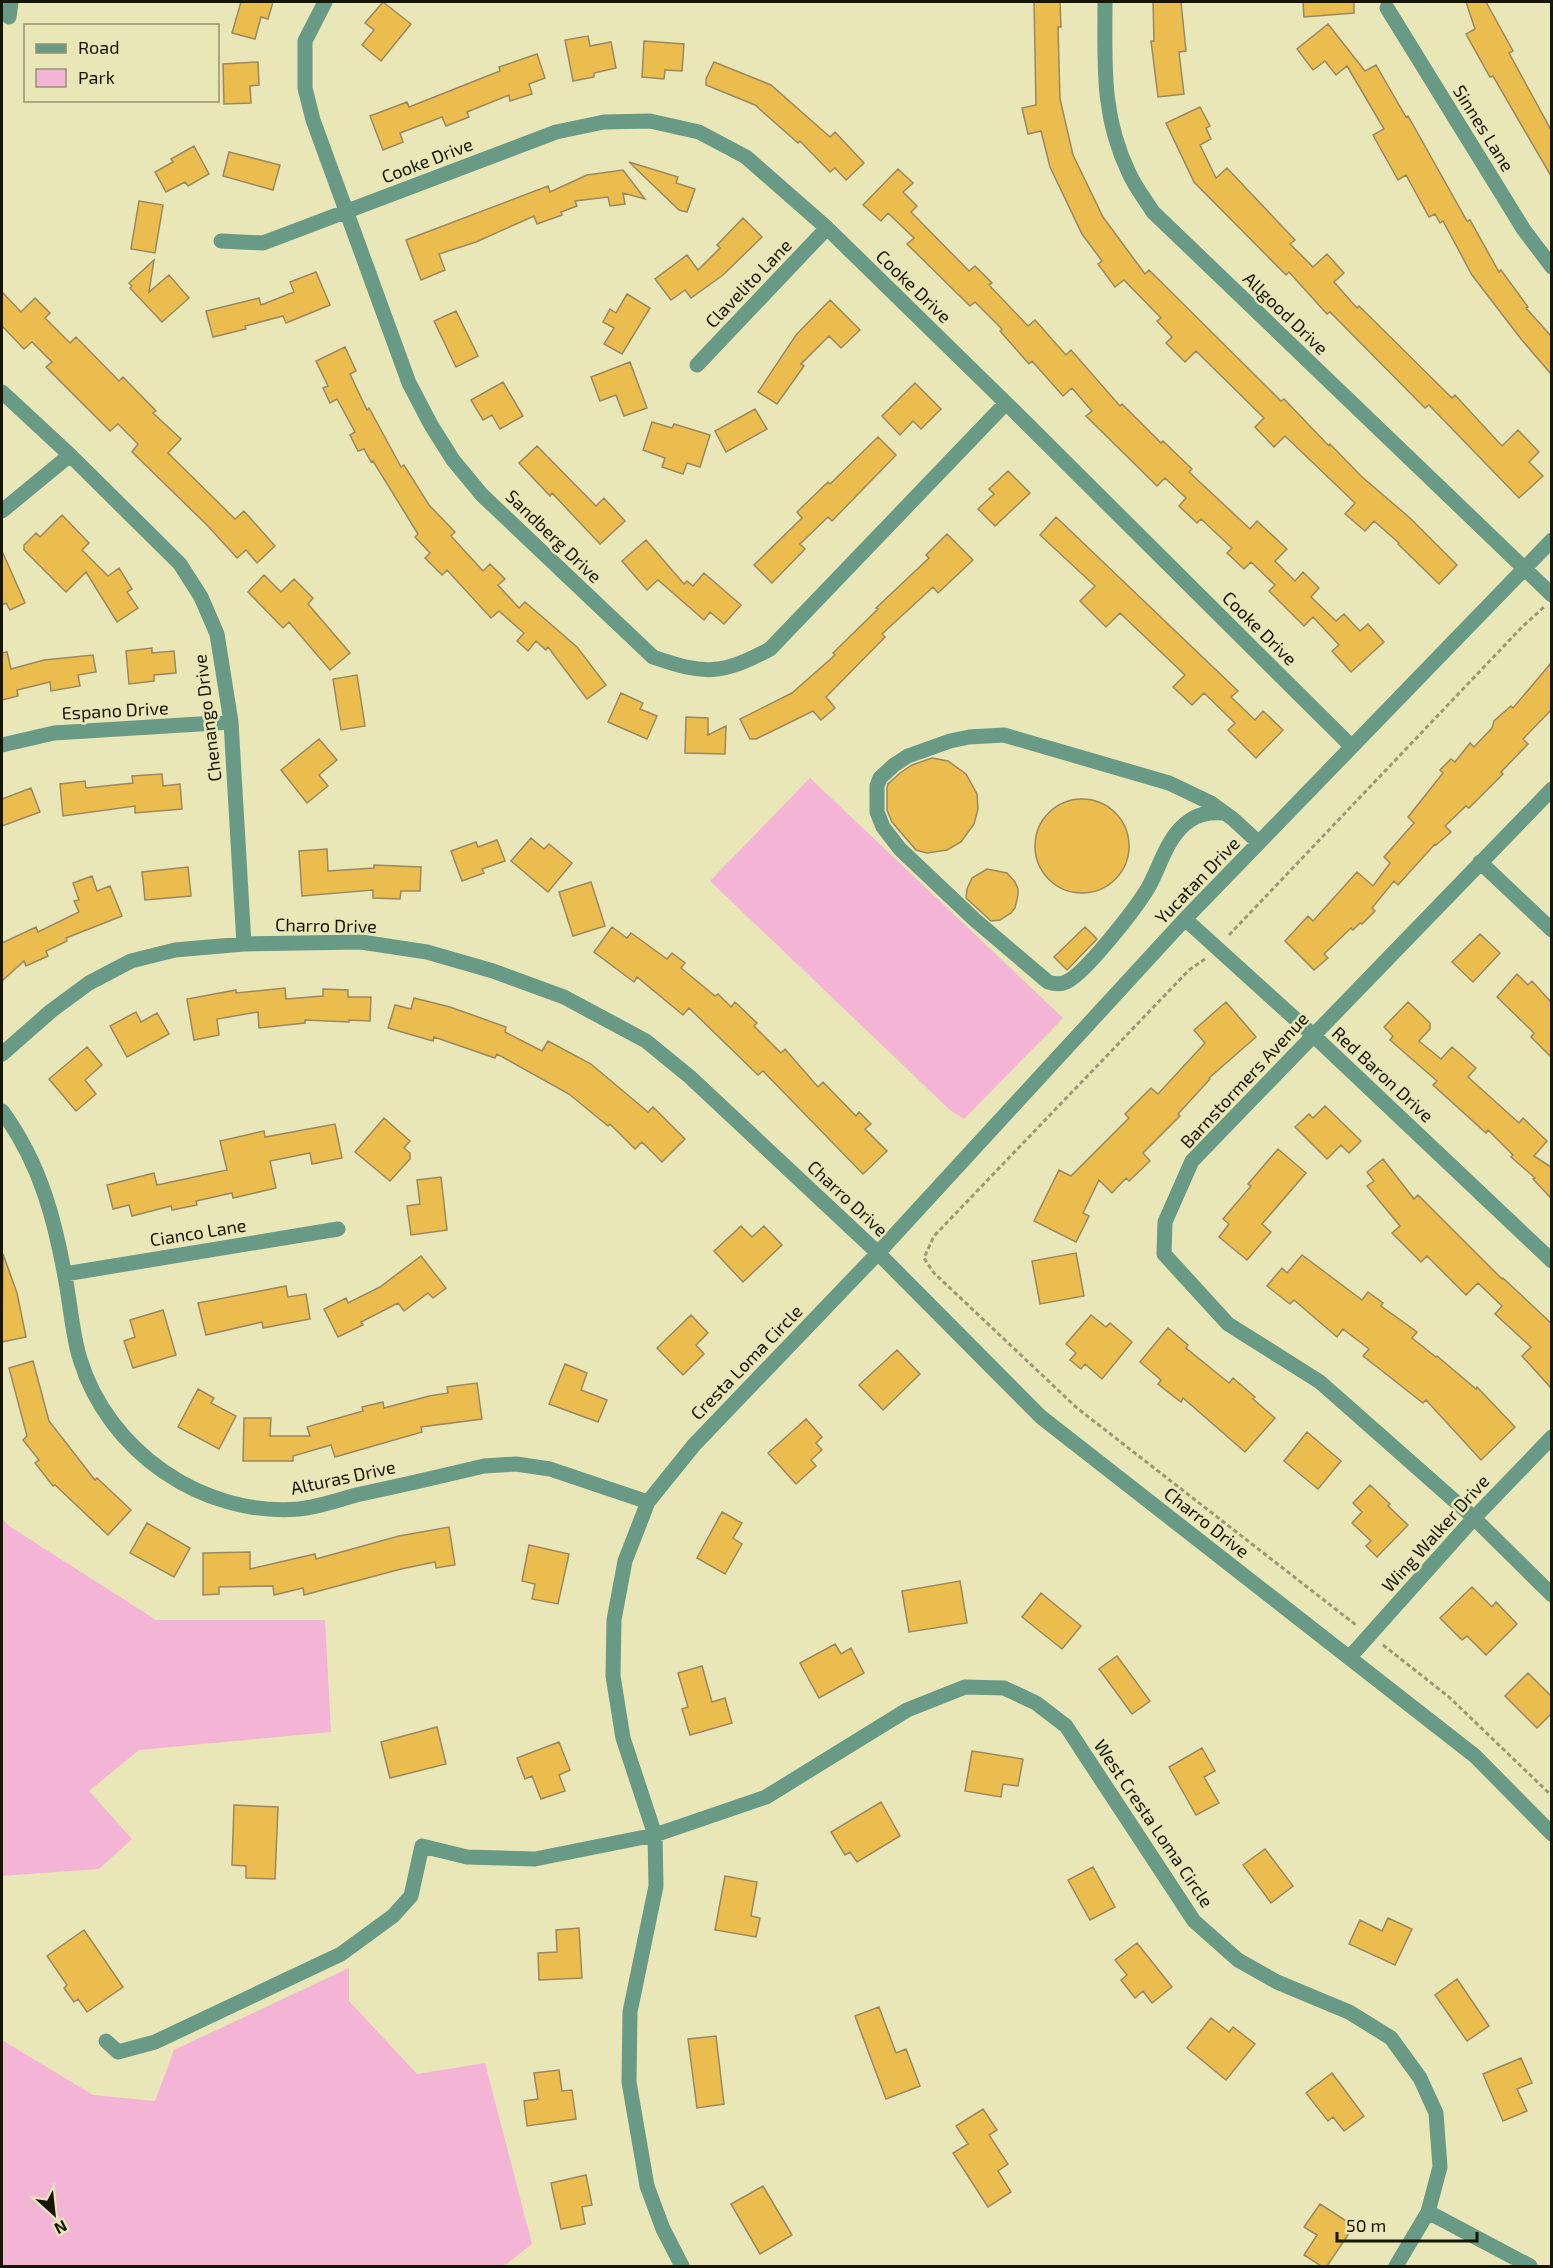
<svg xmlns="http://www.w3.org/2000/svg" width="1553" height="2268" font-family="'Exo 2',sans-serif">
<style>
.green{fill:#f3b4d5}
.building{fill:#ebbd4f;stroke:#9b885f;stroke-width:1.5}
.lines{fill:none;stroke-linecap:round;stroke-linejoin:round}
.path{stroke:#9b9975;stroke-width:3;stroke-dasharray:4.5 3;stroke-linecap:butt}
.minor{stroke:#699a85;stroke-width:15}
.labels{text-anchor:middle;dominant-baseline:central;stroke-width:5;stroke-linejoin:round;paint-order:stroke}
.street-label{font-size:18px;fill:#171605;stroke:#e9e7b8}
</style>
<rect width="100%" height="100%" fill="#e9e7b8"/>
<!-- green -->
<path class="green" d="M810,778L1063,1018L964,1119L950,1110L710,881Z
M2,1518L9,1526L156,1620H325L331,1732L139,1750L89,1791L132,1839L99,1869L2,1876Z
M349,1968V2001L417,2074L485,2063L532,2244L504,2266H2V2040L93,2095L155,2101L174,2050Z"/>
<!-- building -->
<path class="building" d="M241,2H273L268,19L261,17L255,39L232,33Z
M383,2L411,24L381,61L362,45L374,30L365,23Z
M1034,2H1060L1061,27H1058L1060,99L1073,155L1103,217L1145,274L1149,270L1281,401L1284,399L1329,446L1330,444L1361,476L1410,518L1457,565L1439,584L1398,544L1399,543L1374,521L1365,531L1345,514L1355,503L1285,436L1274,447L1255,427L1264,418L1196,351L1185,362L1166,343L1172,337L1157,321L1161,318L1124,280L1115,287L1098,264L1102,261L1082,234L1050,167L1041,131L1028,134L1022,108L1036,105Z
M1153,2H1181L1186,51L1179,52L1184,94L1158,97L1151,41H1154Z
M1303,2H1354V13L1304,17Z
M1466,2H1486L1513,51L1509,53L1551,130V176L1493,76L1490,77L1466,34L1475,29Z
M1328,24L1365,71L1376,65L1406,117L1408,116L1467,221L1470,220L1499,272L1501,270L1528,307L1526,308L1551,336V374L1521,339L1472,275L1443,221L1440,223L1435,214L1429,217L1406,175L1398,180L1373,135L1384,129L1347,66L1336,75L1325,61L1313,70L1297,49Z
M588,36L590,46L611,42L616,68L594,73V77L573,81L565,40Z
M644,41L684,44L682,71L665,70L664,79L642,77Z
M537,54L545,78L529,84L532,94L510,101L509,95L467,112L469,117L446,126L442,117L400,133L403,142L383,150L370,116L407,102L409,107L500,71L499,67Z
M258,62L259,85L250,86L251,103L224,104L223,64Z
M714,62L771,85L830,137L835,132L864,163L846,180L835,168L830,172L800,141L798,143L755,105L706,85V79Z
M1200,107L1210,126L1206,128L1211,139L1200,145L1216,178L1227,168L1295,240L1290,244L1313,267L1327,254L1344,273L1334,282L1357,308L1359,306L1452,398L1455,395L1502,446L1518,430L1539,452L1529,462L1543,476L1519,498L1429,405L1425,408L1330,312L1327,314L1289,272L1286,275L1194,182L1166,123Z
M194,146L209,174L188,186L185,182L166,192L155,172L173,162L171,159Z
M229,152L280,165L273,190L223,176Z
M629,162L678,177L676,183L695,189L687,212L679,210Z
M898,169L913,183L903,192L917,206L911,212L969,271L975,266L992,283L989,285L1028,326L1035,320L1066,355L1071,350L1120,406L1122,404L1161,443L1163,441L1192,469L1189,472L1250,529L1257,521L1287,549L1275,561L1295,581L1303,572L1319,588L1311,597L1336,621L1344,614L1360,631L1368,624L1384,642L1351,672L1332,651L1339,645L1313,617L1304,626L1269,591L1275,585L1251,562L1244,569L1227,553L1232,548L1201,519L1197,523L1179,506L1186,498L1165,478L1157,486L1086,416L1092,411L1072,388L1063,396L1032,361L1029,364L1000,331L1002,329L975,302L970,306L907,244L914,238L888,213L881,221L863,205Z
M623,170L645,199L623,193L625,204L610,206L608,197L575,201L577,206L561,212L562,215L537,224L534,216L476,242L439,254L445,270L421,280L406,240L548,186L550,192L587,175Z
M139,201L163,205L155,253L131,249Z
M743,218L762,237L723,275L691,298L685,290L671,300L655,279L687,255L698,270L720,248L717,245Z
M154,260L149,292L169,275L189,298L162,322L130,288L132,286L129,283Z
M316,272L330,305L286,323L283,316L245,326L246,329L213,337L206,311L259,298L261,305L294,292L290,282Z
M2,292L21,312L35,298L50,313L45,318L70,343L76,337L119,381L123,377L156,411L153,413L181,439L168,453L235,519L244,511L275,546L257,563L246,550L237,558L207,525L132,452L138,444L118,424L110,431L46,367L52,362L32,342L24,349L2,326Z
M627,294L650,308L622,354L604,344L614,328L603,322L610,309L616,313Z
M830,300L860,330L841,348L829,336L801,364L804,366L777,404L758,392L796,335Z
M456,311L478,356L456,367L434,321Z
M345,347L356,371L350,374L367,410L369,408L401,467L404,465L429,505L455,532L451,536L483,571L490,564L505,579L498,585L519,608L525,602L577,647L606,685L587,699L548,647L546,650L536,641L528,651L517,641L524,633L499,611L491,618L447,570L442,575L425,558L430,553L415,537L418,534L373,461L371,462L364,449L358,451L350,435L355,432L337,399L330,403L323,388L328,386L316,361Z
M630,362L647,408L624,416L616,395L600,401L591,377Z
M503,382L523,416L500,429L492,415L483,420L471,400Z
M915,383L941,409L921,429L913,421L900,435L882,416Z
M755,409L767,429L726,452L715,431Z
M652,422L672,428L674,424L710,435L700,467L687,463L683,474L662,467L665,458L643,450Z
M878,437L896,455L832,521L828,517L800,544L805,549L772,583L754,565L802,518L797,512L828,482L830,484Z
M537,446L596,506L604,498L625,521L600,544L552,493L550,496L519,463Z
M1008,471L1030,493L995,526L978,509L994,494L989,489Z
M62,515L89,543L82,550L108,576L119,568L132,589L127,592L138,608L117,622L86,572L66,592L24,550V545L36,533L40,537Z
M1056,517L1238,691L1231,697L1255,720L1263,711L1283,730L1256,758L1228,730L1235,723L1204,693L1192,705L1173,687L1185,675L1120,613L1106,627L1080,601L1095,586L1040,535Z
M947,534L973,560L938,593L933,587L882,634L885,637L826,697L835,708L821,720L813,711L756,739H750L740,719L792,693L835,655L833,653L878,609L876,608L929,558L926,555Z
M646,540L684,584L687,581L693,586L704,573L741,605L724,624L710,612L704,620L658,580L647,590L622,561Z
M2,551L25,603L10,610L6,603L2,605Z
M264,575L281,592L294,579L313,598L308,604L350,653L330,670L289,622L283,628L248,592Z
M152,648V653L174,651L176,673L154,675V681L129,684L126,651Z
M7,652L11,669L44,660L93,655L96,672L78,675L80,686L51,691L50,682L17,690L18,696L2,700V653Z
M1551,663V710L1523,739L1528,744L1501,772L1503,774L1469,808L1466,806L1445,826L1451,832L1436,845L1435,844L1398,885L1394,881L1372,908L1375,911L1362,924L1360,923L1353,930L1351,928L1324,954L1328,958L1314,970L1285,941L1308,916L1313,921L1357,872L1373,886L1390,863L1384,857L1414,823L1408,817L1443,773L1440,770L1451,759L1455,762L1470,743L1474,747L1492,728L1494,721L1511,706L1513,708Z
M357,675L365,726L341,730L333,679Z
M621,693L643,703L640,709L657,716L647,739L608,722Z
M686,717L708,718V735L726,726L725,754L685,753Z
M319,739L337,760L319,775L328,786L307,803L281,770Z
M932,758L948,761L966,774L977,794L978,809L974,824L961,842L947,850L927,853L916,850L892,822L887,810V788L888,784L900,773L912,765Z
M162,774L163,786L180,784L182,809L135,813V806L63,816L60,784L85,781L86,788L133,783L132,776Z
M31,788L40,812L2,826V799Z
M1035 846a47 47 0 1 1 94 0a47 47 0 1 1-94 0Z
M531,838L544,849L549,844L572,863L548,892L511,861Z
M497,840L505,861L482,869L484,873L462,881L451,851L476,842L478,847Z
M327,849L328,871L374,868V865L421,867L420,891H401L400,899L373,898V890L302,896L299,851Z
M188,867L191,896L145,900L142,872Z
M987,869L1007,873L1015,882L1018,889V895L1015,908L1011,913L1000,920L991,921L966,898L967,889L972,878Z
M92,876L97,891L110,886L122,916L66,938L67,941L46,951L48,956L26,966L24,961L2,981V943L36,927L38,932L79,912L74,901L79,900L73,883Z
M591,882L605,926L573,936L559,892Z
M612,927L627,938L631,933L667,959L672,953L685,963L681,968L715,996L718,994L731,1007L735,1002L757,1023L754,1026L781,1053L785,1049L818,1087L823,1082L856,1116L859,1112L871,1124L865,1129L887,1151L863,1174L763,1071L758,1075L689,1008L683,1015L637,977L634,982L594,952Z
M1085,927L1097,939L1067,970L1054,957Z
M1480,934L1500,953L1473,982L1452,962Z
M1517,974L1528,985L1532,981L1551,1002V1057L1531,1037L1534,1033L1497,997Z
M285,988L286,999L323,996V989L348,990V997H371L370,1021L349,1020V1022L305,1020V1023L259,1028L258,1012L217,1019L219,1035L194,1040L187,999L236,990V993Z
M414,998L450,1007L506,1027L505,1032L542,1051L548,1041L591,1064L648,1112L653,1107L685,1139L662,1162L642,1142L635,1149L610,1124L608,1126L569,1094L497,1054L495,1058L434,1037L433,1041L388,1028L395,1005L411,1009Z
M1226,1002L1256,1037L1209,1078L1210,1079L1178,1114L1180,1116L1143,1153L1150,1161L1129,1181L1126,1178L1112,1193L1099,1180L1083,1213L1089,1216L1076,1242L1034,1221L1059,1170L1071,1176L1129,1118L1125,1114L1151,1088L1158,1094L1205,1043L1194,1030Z
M1408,1002L1430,1023V1029L1419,1041L1441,1059L1452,1047L1476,1068L1468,1077L1519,1123L1523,1118L1547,1141L1534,1156L1551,1167V1198L1533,1179L1535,1178L1511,1157L1513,1155L1488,1130L1486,1133L1433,1085L1437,1081L1390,1040L1393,1036L1384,1027Z
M136,1012L141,1022L157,1013L169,1034L127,1057L110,1026Z
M87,1047L102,1065L85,1080L96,1094L76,1111L49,1079Z
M1325,1106L1361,1141L1349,1153L1341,1145L1327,1159L1295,1127L1309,1114L1313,1118Z
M384,1118L410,1141L404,1148L410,1153V1159L390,1181L355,1152Z
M335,1124L342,1158L312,1164L310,1153L270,1161L276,1188L233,1198L232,1193L196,1201L197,1205L172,1210L171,1206L132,1216L129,1205L113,1209L107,1185L154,1173L157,1185L227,1170L220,1141L264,1131L265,1137Z
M1278,1149L1306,1173L1262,1224L1271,1232L1247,1260L1219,1237L1229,1224L1223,1219L1251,1186L1248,1184Z
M1383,1159L1414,1199L1418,1195L1502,1279L1503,1278L1551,1323V1388L1522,1356L1531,1347L1495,1314L1502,1306L1478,1283L1466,1295L1427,1256L1421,1262L1392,1233L1400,1226L1367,1186L1374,1181L1367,1172Z
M441,1177L447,1230L411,1235L407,1206L420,1204L417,1180Z
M741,1226L752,1237L764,1226L782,1245L743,1282L714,1251Z
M1076,1253L1084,1296L1040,1304L1032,1261Z
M3,1254L17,1293L26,1337L2,1342Z
M1302,1255L1362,1300L1368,1292L1383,1303L1381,1306L1417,1332L1412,1338L1436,1357L1437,1356L1476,1389L1477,1387L1515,1427L1481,1460L1426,1400L1423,1403L1363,1356L1369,1349L1343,1329L1337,1337L1294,1300L1290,1304L1267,1286L1282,1268L1287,1273Z
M421,1256L446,1288L433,1298L428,1293L404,1311L398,1303L361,1322L363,1325L338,1337L324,1309L346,1298L348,1303L380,1287Z
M286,1286L288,1297L306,1294L310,1319L263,1328L262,1322L206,1335L198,1303Z
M163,1310L176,1355L133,1368L124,1341L135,1337L130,1320Z
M691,1315L708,1333L696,1345L704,1354L683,1375L657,1348Z
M1091,1315L1106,1327L1110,1323L1132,1342L1102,1379L1085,1364L1081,1369L1070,1360L1076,1353L1066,1344Z
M1168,1328L1188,1345L1186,1348L1229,1383L1233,1378L1255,1397L1253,1399L1275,1418L1245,1452L1183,1398L1181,1402L1158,1384L1161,1380L1140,1362Z
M897,1350L920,1374L883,1410L859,1385Z
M33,1361L49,1421L95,1480L97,1478L131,1510L108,1535L55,1485L53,1486L35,1463L39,1460L23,1440L27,1436L9,1368Z
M565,1364L587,1373L581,1390L607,1400L598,1422L549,1404Z
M477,1383L482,1419L421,1427L422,1432L335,1457L331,1445L293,1456V1461H243L244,1418H271L270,1436H310L307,1427L363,1411L362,1407L383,1402L384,1408L429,1396L448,1393L447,1387Z
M198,1389L214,1398L211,1403L236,1416L219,1449L178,1427Z
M806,1419L822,1437L816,1443L822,1450L811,1460L816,1466L796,1484L768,1453Z
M1307,1432L1341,1461L1318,1489L1284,1461Z
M1370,1485L1390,1504L1388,1506L1408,1525L1377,1557L1366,1546L1371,1541L1352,1523L1362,1512L1353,1503Z
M722,1512L742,1523L733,1538L742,1544L725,1574L697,1558Z
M147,1523L190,1548L174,1577L130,1553Z
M449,1527L455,1565L436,1568L435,1562L401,1569L304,1595L303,1588L274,1595L273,1586L219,1587V1594L203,1595V1553L250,1552V1569L315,1554L316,1559L399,1536Z
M529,1545L569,1554L558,1604L532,1599L535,1584L522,1581Z
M960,1581L967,1623L909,1632L902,1591Z
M1472,1587L1492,1607L1496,1602L1517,1624L1486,1655L1467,1636L1462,1640L1440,1618Z
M1041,1593L1081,1626L1062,1649L1022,1617Z
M835,1644L841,1654L851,1648L864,1673L819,1698L800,1663Z
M1117,1656L1150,1701L1132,1714L1099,1669Z
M702,1666L712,1702L725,1698L732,1723L690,1735L682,1709L688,1707L678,1673Z
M1528,1673L1551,1696V1714L1537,1728L1505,1696Z
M437,1727L446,1764L390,1778L381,1742Z
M559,1742L570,1770L559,1775L565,1791L541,1799L532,1776L525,1779L517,1758Z
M1202,1748L1215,1771L1204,1777L1219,1803L1196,1815L1169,1767Z
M972,1751L1023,1759L1018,1786L1003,1784L1001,1797L965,1791Z
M881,1802L900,1836L857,1862L850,1852L845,1855L831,1832Z
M234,1805L278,1807L275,1879L246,1878V1866L232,1865Z
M1265,1849L1293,1886L1271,1903L1243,1865Z
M1093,1867L1115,1907L1090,1920L1068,1880Z
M725,1876L757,1882L751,1916L760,1918L756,1937L715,1930Z
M1388,1918L1412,1929L1395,1965L1349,1944L1360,1920L1382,1931Z
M579,1928L582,1978L539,1980L538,1953L557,1952L556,1930Z
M84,1930L123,1987L87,2012L78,1999L74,2002L64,1988L67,1985L47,1956Z
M1137,1943L1172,1987L1152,2003L1143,1991L1135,1998L1121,1980L1127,1975L1115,1960Z
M1457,1979L1489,2026L1467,2041L1435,1995Z
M879,2007L896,2053L906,2049L920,2086L886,2099L855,2016Z
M1211,2018L1229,2032L1233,2027L1255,2044L1226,2080L1187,2048Z
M716,2036L724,2104L697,2108L688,2039Z
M1521,2058L1532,2083L1517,2089L1527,2111L1503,2121L1483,2074Z
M559,2070L562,2091L572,2090L576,2119L527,2126L524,2101L538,2099L534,2073Z
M1332,2073L1364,2116L1344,2131L1333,2117L1328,2121L1306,2093Z
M983,2109L997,2130L989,2135L1008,2164L998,2171L1011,2192L988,2207L953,2153L968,2144L956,2126Z
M586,2175L592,2205L582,2207L585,2224L561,2229L551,2183Z
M763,2186L792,2235L760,2254L731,2204Z
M1320,2204L1354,2226L1327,2266H1321L1304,2255L1317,2235L1304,2227Z"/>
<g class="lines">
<!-- path -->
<path class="path" d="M1229,935L1522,627L1544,607
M1205,959L1189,970L934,1236L924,1258L934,1273L1077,1408L1356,1625
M1383,1645L1449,1697L1552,1796"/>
<!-- minor -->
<path class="minor" d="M325,2L305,41V88L313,120L409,383L431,425L453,460L482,495L653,657C705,675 721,675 770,649L1006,403
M1105,2C1105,64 1101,115 1129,173C1135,187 1145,199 1153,212L1552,595
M1387,8L1524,230L1552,267
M9,17L11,2
M221,241L263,243L556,132L604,122L650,121L699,132L746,157L827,228L1006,403L1351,746
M697,365L827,228
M2,392L70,455L180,564L201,597L217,634L231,722L244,944
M2,511L70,455
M2,745L54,733L231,722
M1552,789L1192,1161L1165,1222L1164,1254L1228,1324L1320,1382L1474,1518L1552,1595
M1224,813C1208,812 1197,814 1185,824C1166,840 1160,867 1148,888C1136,908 1085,974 1066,982C1060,985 1054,984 1048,982L975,920L900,849L883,827L877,812V786L880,778L894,765L908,756L950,741L969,737L1004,735L1169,783L1211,803L1233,819L1259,843
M1480,862L1552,930
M1185,919L1313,1035L1552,1261
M2,1054L51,1011L89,983L131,961L175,950L244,944L361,942L427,952L493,971L564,997L646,1041L690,1077L878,1253L1041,1417L1475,1756L1552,1834
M2,1111C41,1164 56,1223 67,1288C71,1311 73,1337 80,1359C108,1451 202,1517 299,1509C318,1507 338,1500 356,1495C399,1486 442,1476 484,1466L516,1464L550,1469L648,1502
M65,1274L338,1229
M1349,1658L1474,1518L1552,1437
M106,2041L118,2052L155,2042L341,1954L393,1916L411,1896L422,1846L467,1857L535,1859L655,1835L766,1797L907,1710L965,1687L1004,1688L1036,1703L1066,1726L1194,1921L1238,1960L1277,1982L1349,2012L1391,2038L1420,2078L1436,2113L1440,2167L1428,2212L1396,2266
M1428,2212L1530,2266
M682,2266L663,2229L647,2186L629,2082L630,2012L656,1886L655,1835L623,1738L613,1676L614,1620L625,1561L648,1502L694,1445L878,1253L1185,919L1552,540"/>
</g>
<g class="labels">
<!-- street labels -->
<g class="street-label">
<text transform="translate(1484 128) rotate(58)">Sinnes Lane</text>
<text transform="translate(427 160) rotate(-21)">Cooke Drive</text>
<text transform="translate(748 283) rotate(-46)">Clavelito Lane</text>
<text transform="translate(914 286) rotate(44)">Cooke Drive</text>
<text transform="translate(1286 313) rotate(44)">Allgood Drive</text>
<text transform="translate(554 536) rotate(44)">Sandberg Drive</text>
<text transform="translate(1260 628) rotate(45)">Cooke Drive</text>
<text transform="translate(115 710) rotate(-3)">Espano Drive</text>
<text transform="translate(207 718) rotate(-97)">Chenango Drive</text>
<text transform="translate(1197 880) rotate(-46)">Yucatan Drive</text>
<text transform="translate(326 925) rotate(1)">Charro Drive</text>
<text transform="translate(1383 1074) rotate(43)">Red Baron Drive</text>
<text transform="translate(1244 1080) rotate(-47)">Barnstormers Avenue</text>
<text transform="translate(848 1198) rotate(43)">Charro Drive</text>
<text transform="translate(198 1232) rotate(-9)">Cianco Lane</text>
<text transform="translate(746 1362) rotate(-46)">Cresta Loma Circle</text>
<text transform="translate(343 1477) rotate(-12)">Alturas Drive</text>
<text transform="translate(1207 1522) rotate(38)">Charro Drive</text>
<text transform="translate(1435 1533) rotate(-48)">Wing Walker Drive</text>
<text transform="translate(1154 1823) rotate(56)">West Cresta Loma Circle</text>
</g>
</g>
<!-- border -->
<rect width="1553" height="2268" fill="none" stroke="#171605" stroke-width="6"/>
<!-- legend -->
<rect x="24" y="24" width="195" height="78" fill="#e9e7b8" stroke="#959370" stroke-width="1.5"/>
<rect x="36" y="44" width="30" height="9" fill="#699a85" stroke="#959370" stroke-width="1.5"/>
<text x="78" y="54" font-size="18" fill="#171605">Road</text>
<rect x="36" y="69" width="30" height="18" fill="#f3b4d5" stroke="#959370" stroke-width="1.5"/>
<text x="78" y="84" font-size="18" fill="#171605">Park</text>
<!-- north arrow -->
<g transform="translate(54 2214) rotate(153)" stroke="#e9e7b8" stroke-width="4.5" paint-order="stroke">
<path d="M0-4.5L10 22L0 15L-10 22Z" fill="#171605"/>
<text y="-9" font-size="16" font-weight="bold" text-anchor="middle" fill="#171605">N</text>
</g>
<!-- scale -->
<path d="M1337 2232v9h140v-9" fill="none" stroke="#171605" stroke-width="3"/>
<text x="1346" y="2232" font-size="18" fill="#171605" stroke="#e9e7b8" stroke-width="4.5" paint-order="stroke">50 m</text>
</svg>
